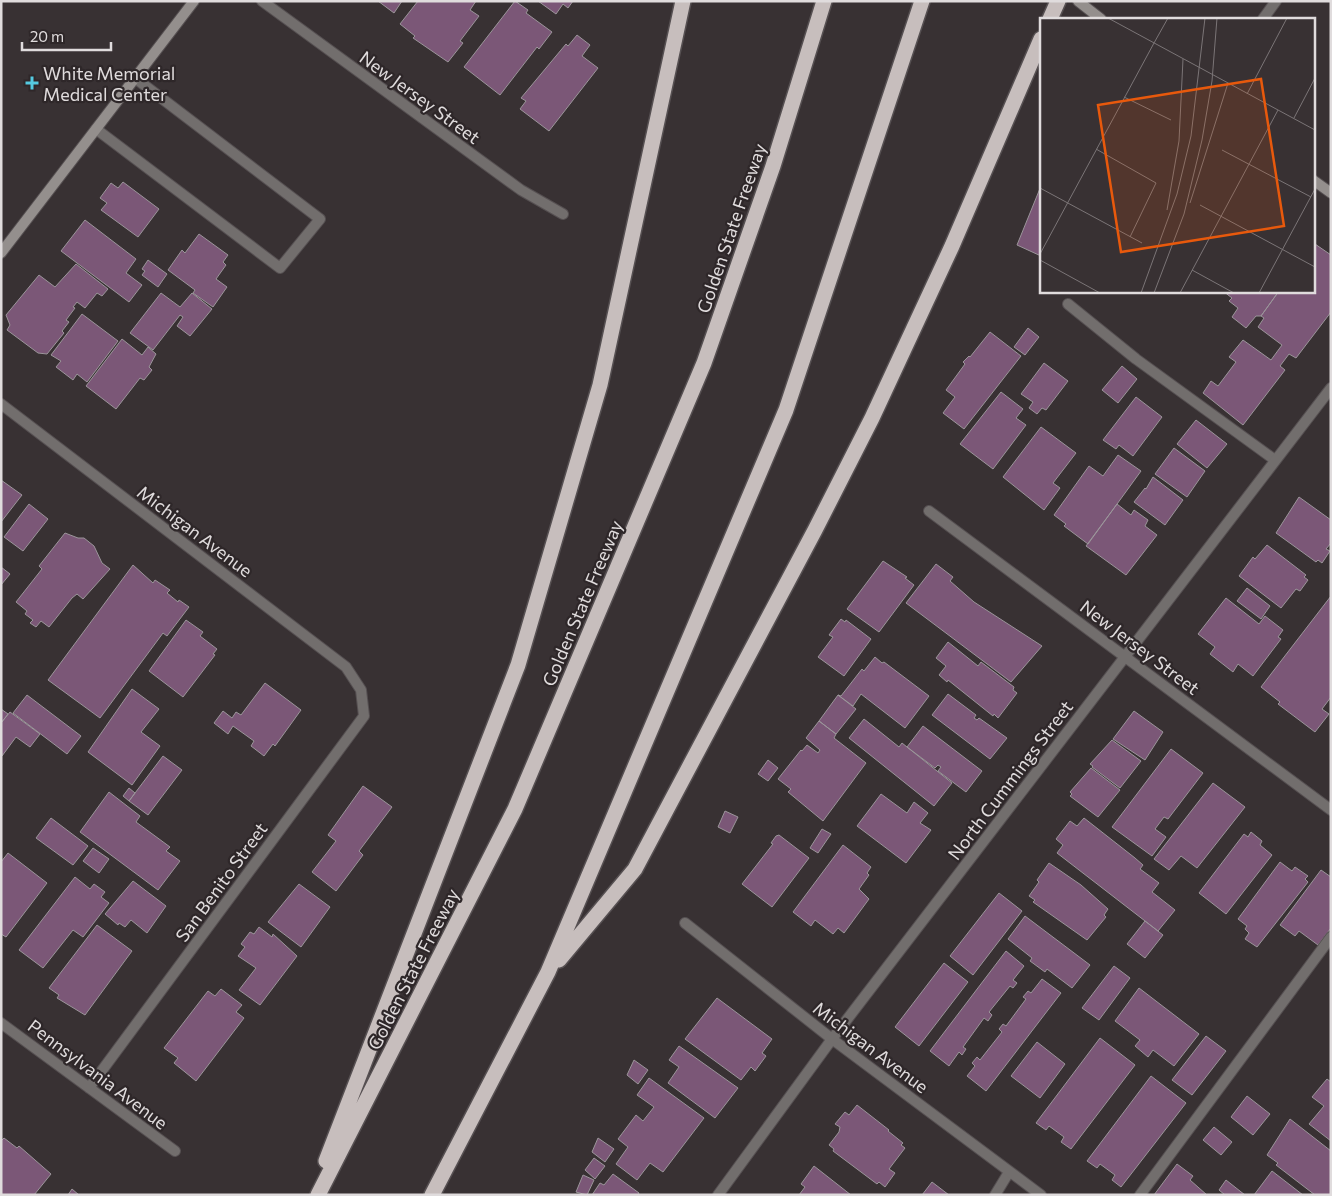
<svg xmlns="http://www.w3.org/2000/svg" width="1332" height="1196" font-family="Commissioner,sans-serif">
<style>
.building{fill:#7b5777;stroke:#9b959a}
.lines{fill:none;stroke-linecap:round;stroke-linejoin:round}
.lane-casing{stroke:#565052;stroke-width:12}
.street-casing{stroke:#565052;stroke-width:12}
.secondary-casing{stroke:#565052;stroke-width:12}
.highway-casing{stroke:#565052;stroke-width:18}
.lane{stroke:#726e6d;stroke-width:10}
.street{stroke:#726e6d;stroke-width:10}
.secondary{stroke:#948f8d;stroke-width:10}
.highway{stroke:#c7bebd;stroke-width:15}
.poi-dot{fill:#55cae0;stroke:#2e2729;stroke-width:2}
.labels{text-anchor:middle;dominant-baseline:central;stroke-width:4.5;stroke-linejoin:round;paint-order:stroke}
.poi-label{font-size:18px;fill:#e0dcdd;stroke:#2e2729;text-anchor:start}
.street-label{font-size:18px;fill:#e0dcdd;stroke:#2e2729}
.inset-road{fill:none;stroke:#7b7577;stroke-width:1}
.view{fill:#e8590c;fill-opacity:0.15;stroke:#e8590c;stroke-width:2.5}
.inset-edge{fill:none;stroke:#e0dcdd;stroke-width:2.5}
</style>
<rect width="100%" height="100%" fill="#383133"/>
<!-- building -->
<path class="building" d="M378,1H402L394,13Z
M418,1H476L470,10L479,16L460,41L463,43L448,62L413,38L415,36L400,24Z
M515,1L528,10L526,13L552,32L539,49L537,47L500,95L464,67Z
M538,1H573L568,8L563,4L556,14Z
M577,35L590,45L582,56L598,68L549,131L520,109L526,101L521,98L566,44L568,46Z
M123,182L159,209L138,237L101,210L107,203L100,198L111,183L118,188Z
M1041,186V256L1017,245Z
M85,220L136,259L126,273L142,285L129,302L61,251Z
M199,234L228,255L223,262L226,265L216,279L227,287L213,307L193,293L195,290L168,270L182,250L185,253Z
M1315,244L1331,255V312L1296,358L1289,354L1280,366L1285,370L1243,425L1203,393L1211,381L1218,386L1236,362L1229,357L1243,340L1271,360L1282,345L1258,327L1264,318L1261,316L1279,291H1313V246Z
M148,260L167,274L158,287L142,275L145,271L142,269Z
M76,264L108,289L102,296L97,293L85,308L77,302L73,307L75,308L66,320L69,322L62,331L64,333L47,354L38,353L7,330L10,325L6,315L39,275L55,287Z
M1223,291H1279L1261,316H1256L1246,328L1232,317L1238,308L1229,301L1232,298Z
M161,293L180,307L192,293L212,309L190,336L177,326L183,317L180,315L153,350L130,333Z
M82,314L118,341L87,382L77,374L73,380L56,367L61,361L51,355Z
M1028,328L1039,337L1025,355L1014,347Z
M990,332L1021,356L964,429L943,413L955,397L946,390L965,364L963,362L969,356L970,357Z
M122,339L142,355L148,347L156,354L149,367L152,370L144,380L140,378L116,409L86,386Z
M1044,363L1068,381L1046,410L1042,408L1037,414L1029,408L1033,402L1021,394Z
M1122,366L1137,379L1118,403L1102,390Z
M1001,392L1023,409L1016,418L1026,425L993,469L960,444Z
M1136,397L1162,417L1133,456L1119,445L1116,449L1103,440Z
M1196,420L1227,444L1207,468L1177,444Z
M1041,427L1076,453L1053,483L1060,488L1044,510L1003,477Z
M1174,448L1205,471L1187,497L1155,474Z
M1118,455L1141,471L1088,544L1064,526L1066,524L1054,515L1089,466L1103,476Z
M1153,477L1183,500L1165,525L1134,502L1145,488L1146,489Z
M1,480L22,495L1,522Z
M1299,497L1331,520V543L1326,549L1330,551L1322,563L1318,560L1316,562L1276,533Z
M29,504L48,519L23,551L4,537Z
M1117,504L1131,515L1134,510L1148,520L1145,526L1157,535L1126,575L1086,546Z
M65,533L78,538H84L94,546L102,563L110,569L83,599L77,594L72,598L49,627L41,621L36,627L30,623L33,620L25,614L27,611L16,602L42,569L39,566Z
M1267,545L1306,575L1304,577L1308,580L1300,591L1296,589L1281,608L1239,576L1253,557L1255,559Z
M883,561L907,577L905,578L914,585L879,632L847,609Z
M936,564L953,577L950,581L974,602L1042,646L1011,682L906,603Z
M133,565L153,583L155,580L170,590L167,593L178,602L179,600L189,607L167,636L163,633L100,718L48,680Z
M1,567L10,574L1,585Z
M1247,588L1270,606L1261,619L1237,601Z
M1331,596V697L1322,709L1329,714L1315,732L1278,704L1280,702L1261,687Z
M1226,598L1259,624L1265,616L1283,630L1278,637L1281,639L1253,676L1238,664L1233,672L1210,654L1215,647L1198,634Z
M841,619L845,622L846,620L871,639L844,676L818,657L833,637L829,635Z
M186,620L203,632L200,636L217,649L213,654L215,655L183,697L149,671Z
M948,642L978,666L981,662L1014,687L1013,690L1017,693L998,718L994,714L993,716L948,680L947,682L939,675L946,666L936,658Z
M875,657L882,663L884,662L929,696L905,728L861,694L853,706L838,695L841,696L862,669L864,671Z
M265,683L301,710L275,746L273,744L264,756L251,746L254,741L233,726L228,734L214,723L223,711L232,718L236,712L241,715Z
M132,689L159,709L141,732L160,746L132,785L88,752Z
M948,694L976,715L974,718L977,720L979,718L1007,738L990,759L932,715Z
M27,695L81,736L67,754L13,713Z
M838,695L856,709L836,734L819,721Z
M1,709L8,714L1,723Z
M1134,711L1163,732L1145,760L1113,739Z
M10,712L40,734L30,747L16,737L2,756L1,723Z
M864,719L899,747L902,743L952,783L934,806L849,738Z
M819,721L836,734L834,738L866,763L823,821L788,792L791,789L778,779L801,750L802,751L807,745L818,753L820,750L806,738Z
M923,726L982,771L966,792L938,771L941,767L938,765L935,768L907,747Z
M1112,740L1141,761L1120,788L1092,767L1093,766L1090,764Z
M1171,749L1203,773L1168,819L1164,817L1155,829L1166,837L1152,856L1112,827Z
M163,756L182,770L148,815L129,801Z
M768,760L778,768L768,781L758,774Z
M1091,768L1120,790L1098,817L1070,796L1072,794L1070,792Z
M1213,783L1245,807L1197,868L1181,856L1169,870L1154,859Z
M363,786L392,807L359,851L363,855L336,891L312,872L336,841L328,835Z
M129,788L135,793L129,801L123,796Z
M109,792L140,816L136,822L170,847L166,851L180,861L158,890L80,832Z
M881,794L907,813L914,802L928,813L920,823L931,830L906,863L857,826Z
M725,811L738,817L730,833L718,827Z
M51,818L88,846L73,865L36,838Z
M1084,818L1135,858L1143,865L1140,869L1159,883L1152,892L1175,910L1158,931L1057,853L1063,845L1056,839L1070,821L1077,826Z
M822,829L831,834L818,853L810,848Z
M1251,832L1262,841L1260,845L1272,855L1226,914L1199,893L1244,834L1248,837Z
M779,835L809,858L772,907L742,884L773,844L771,843L776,836Z
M843,845L871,867L867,873L869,875L859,889L869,899L844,933L838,928L833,934L815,920L811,926L793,912Z
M93,848L109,859L99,873L83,861Z
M8,853L47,883L6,937L1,934V862Z
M1280,862L1292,871L1295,867L1308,876L1305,879L1308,882L1257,947L1245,939L1249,933L1245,929L1247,926L1238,919Z
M1049,863L1081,885L1108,909L1104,915L1106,917L1087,940L1033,902L1035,900L1029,896L1039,882L1037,880Z
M1321,870L1331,877V928L1318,945L1299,931L1295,936L1280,925Z
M75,877L90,889L94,884L105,892L101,897L109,903L83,937L73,930L43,968L19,950Z
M133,881L166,906L147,933L131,920L125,927L119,923L118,925L105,914Z
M299,884L330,907L301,947L268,922Z
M999,893L1022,911L973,975L950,956Z
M1025,916L1090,965L1072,988L1047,969L1045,972L1030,961L1032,958L1008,939Z
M1145,921L1163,935L1145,958L1127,944Z
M97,925L132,951L85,1015L57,998L59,995L49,988Z
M259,927L272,937L273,934L297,956L260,1005L239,990L256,968L238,956L245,947L241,944L250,932L254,934Z
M1006,951L1024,966L1013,980L1017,983L1013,988L1010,986L989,1012L992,1015L988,1021L984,1018L963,1047L966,1049L962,1055L959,1052L949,1066L930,1051Z
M944,963L968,982L919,1046L895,1027Z
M1114,966L1130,978L1099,1020L1082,1008Z
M1042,979L1061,993L986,1091L967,1076L975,1066L972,1063L977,1057L980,1060L1002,1032L999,1029L1003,1024L1006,1026L1026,999L1023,997L1028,991L1031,993Z
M1139,988L1199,1034L1174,1066L1153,1050L1148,1057L1135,1046L1140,1040L1115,1021Z
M221,989L242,1005L236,1012L244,1018L196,1081L174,1063L178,1058L164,1048L208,991L215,996Z
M717,998L772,1039L762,1053L766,1056L755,1071L751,1067L741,1080L685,1039Z
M1206,1036L1226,1051L1192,1095L1172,1080Z
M1100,1038L1135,1065L1071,1149L1061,1142L1064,1137L1049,1126L1046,1130L1036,1123Z
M1037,1042L1065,1064L1040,1098L1011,1076Z
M679,1046L738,1088L715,1118L668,1083L679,1067L669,1060Z
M634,1060L648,1070L638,1084L627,1075Z
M1151,1076L1186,1103L1121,1187L1112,1180L1115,1175L1100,1164L1097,1168L1087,1161Z
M649,1078L704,1118L663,1172L650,1163L637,1180L616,1164L628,1147L618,1139L636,1115L643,1121L654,1107L637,1095Z
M1327,1079L1331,1082V1141L1309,1124L1324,1106L1312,1097Z
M1247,1096L1270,1114L1253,1135L1231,1117Z
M857,1105L889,1130L888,1131L903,1143L901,1145L905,1148L889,1169L895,1173L885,1187L879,1182L877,1184L833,1151L834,1149L829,1145L839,1132L840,1127L835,1124L845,1112L849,1115Z
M1290,1119L1331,1151V1195H1315L1276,1165L1278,1163L1267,1155Z
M1214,1127L1232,1142L1221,1155L1203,1140Z
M4,1138L17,1148L19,1146L51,1174L34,1195H1V1141Z
M598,1138L614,1149L605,1162L592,1152Z
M594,1158L605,1166L595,1179L585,1170Z
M1177,1164L1193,1176L1190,1180L1207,1195H1154Z
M814,1166L851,1195H799L805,1187L801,1184Z
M1272,1171L1303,1195H1254Z
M613,1174L639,1193L638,1195H592L600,1183L604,1185Z
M583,1175L594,1180L587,1195L576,1192Z
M1226,1180L1245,1195H1225L1219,1190Z
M932,1182L949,1195H922Z
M72,1189L79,1195H68Z"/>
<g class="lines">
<!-- lane casing -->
<g class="lane-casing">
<path id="lane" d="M96,129L280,268L320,219L135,78
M1068,304L1136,359L1275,460
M995,1195L1009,1172
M1140,1195L1331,937"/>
</g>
<!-- street casing -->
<g class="street-casing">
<path id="street" d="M262,1L521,190L563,214
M1263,19L1276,1
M1,404L346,667L361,690L364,716L89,1088
M929,511L1331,810
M685,923L832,1039L1041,1195
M1,1023L175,1151
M718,1195L832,1039L1331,388"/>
</g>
<!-- secondary casing -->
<g class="secondary-casing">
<path id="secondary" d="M1078,1L1101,19
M1313,180L1331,193
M1,253L194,1"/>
</g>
<!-- highway casing -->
<g class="highway-casing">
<path id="highway" d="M1050,19L1058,1
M559,960L635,869L815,530L872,418L952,246L1041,39
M326,1161L518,665L600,385L683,1
M318,1195L515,809L704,363L773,166L824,1
M432,1195L548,972L786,410L922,1"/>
</g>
<!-- lane -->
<use href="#lane" class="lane"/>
<!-- street -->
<use href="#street" class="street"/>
<!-- secondary -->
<use href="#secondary" class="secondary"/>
<!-- highway -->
<use href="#highway" class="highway"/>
</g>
<!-- markers -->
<path class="poi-dot" d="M29.5 75.5h5v5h5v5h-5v5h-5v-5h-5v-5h5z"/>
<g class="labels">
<!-- poi labels -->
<g class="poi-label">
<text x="43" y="73">White Memorial<tspan x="43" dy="21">Medical Center</tspan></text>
</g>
<!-- street labels -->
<g class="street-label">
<text transform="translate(420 97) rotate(36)">New Jersey Street</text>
<text transform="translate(731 228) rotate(-71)">Golden State Freeway</text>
<text transform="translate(195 531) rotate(37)">Michigan Avenue</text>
<text transform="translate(582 603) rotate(-67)">Golden State Freeway</text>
<text transform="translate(1140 647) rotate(37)">New Jersey Street</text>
<text transform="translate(1010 780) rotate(-53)">North Cummings Street</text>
<text transform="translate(221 882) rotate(-54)">San Benito Street</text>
<text transform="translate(413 969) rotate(-63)">Golden State Freeway</text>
<text transform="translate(871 1047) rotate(37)">Michigan Avenue</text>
<text transform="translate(98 1074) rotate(37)">Pennsylvania Avenue</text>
</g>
</g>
<!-- overview -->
<g transform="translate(1040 18)">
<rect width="275" height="275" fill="#383133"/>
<path class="inset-road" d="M68,0L275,112M114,25L128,0M207,76L247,0M84,79L131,102M254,100L275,60M56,131L116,165L90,219M182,132L271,179M0,170L102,225M150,185L188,65M160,187L275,249M127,192L139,123L143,41M0,236L114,25M0,242L60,275M152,252L194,275M101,275L137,176L151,118L165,0M114,275L144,196L162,122L172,63L177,0M140,275L238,92M219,275L275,171"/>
<path class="view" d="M221,61L244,208L81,234L58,87Z"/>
<rect width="275" height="275" class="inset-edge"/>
</g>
<!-- border -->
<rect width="1332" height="1196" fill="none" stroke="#e0dcdd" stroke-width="5"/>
<!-- scale -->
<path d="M22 42v8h89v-8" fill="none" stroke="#e0dcdd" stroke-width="2.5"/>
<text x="30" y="42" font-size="15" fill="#e0dcdd" stroke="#2e2729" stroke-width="4" paint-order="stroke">20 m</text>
</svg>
